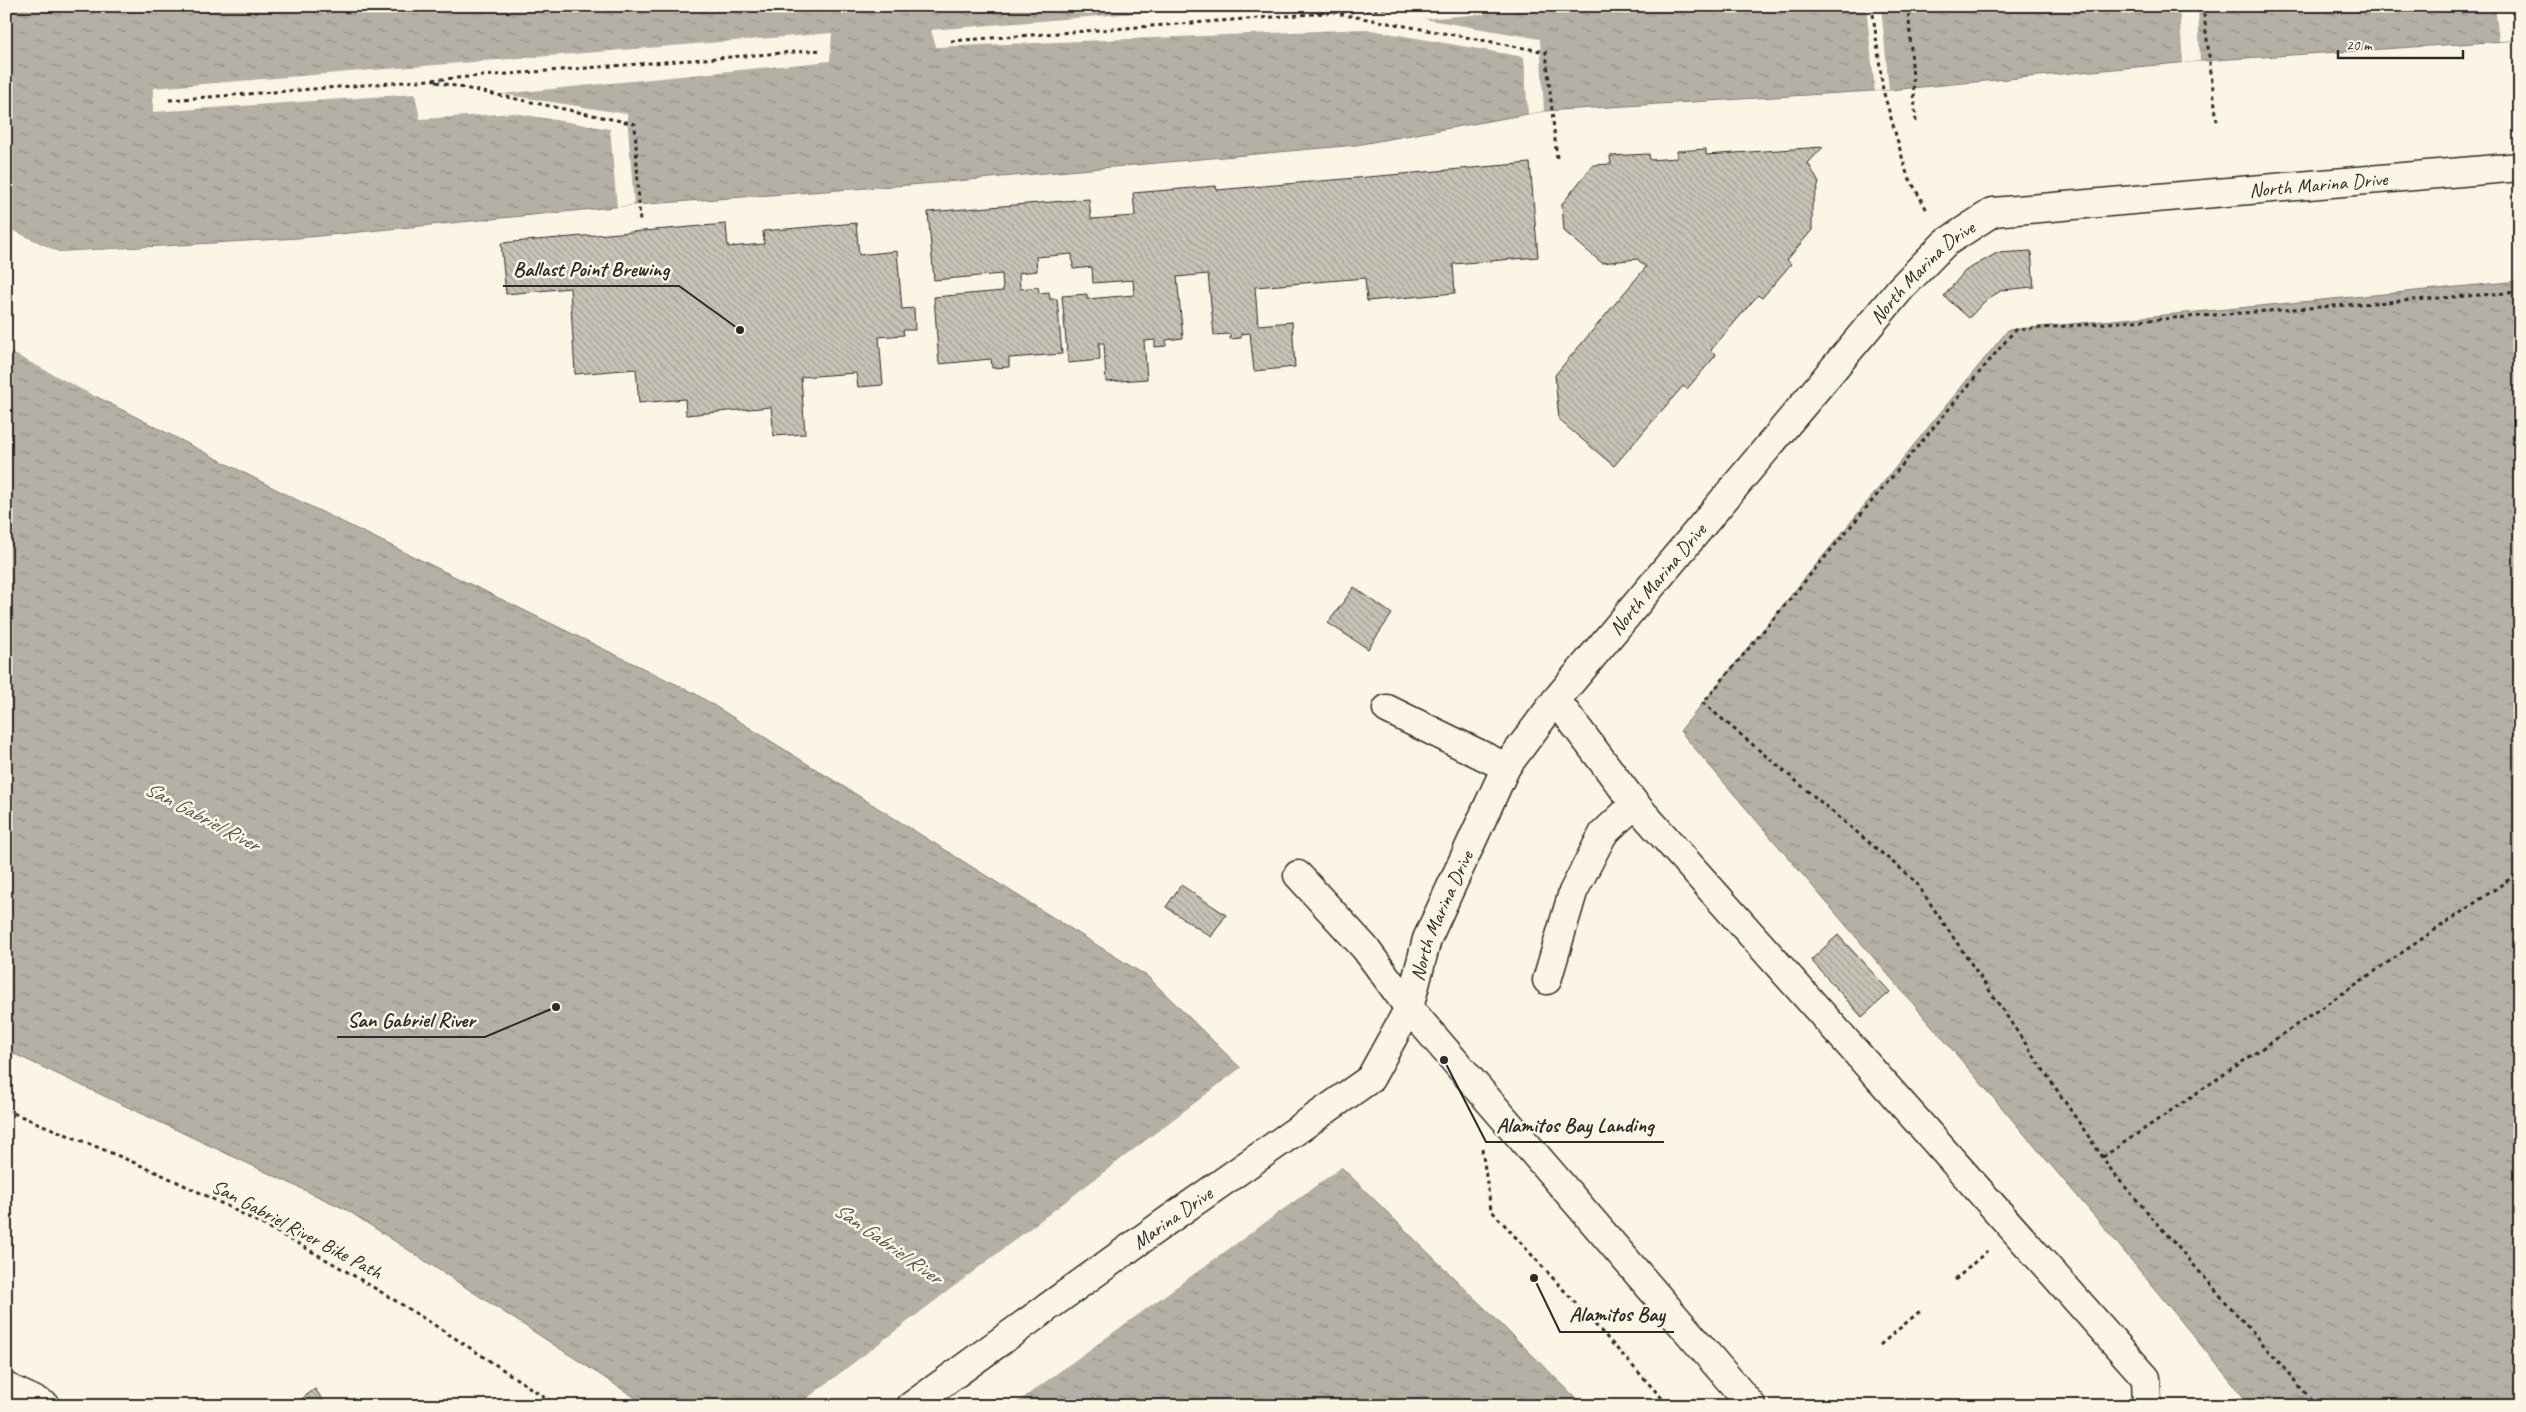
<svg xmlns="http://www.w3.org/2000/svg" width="2526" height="1412" font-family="Caveat,sans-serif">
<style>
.water{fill:url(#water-ripples);stroke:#7d7b74}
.pier{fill:#fcf5e5}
.building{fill:url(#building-back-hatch);stroke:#2b2b2b}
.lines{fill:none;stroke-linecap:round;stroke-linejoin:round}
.minor-casing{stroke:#2b2b2b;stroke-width:31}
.major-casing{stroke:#2b2b2b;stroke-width:31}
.path{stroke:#2b2b2b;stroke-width:3;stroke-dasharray:4 4;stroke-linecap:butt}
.minor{stroke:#fcf5e5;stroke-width:28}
.major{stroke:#fcf5e5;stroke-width:28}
.labels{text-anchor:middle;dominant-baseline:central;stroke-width:5;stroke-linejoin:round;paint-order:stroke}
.street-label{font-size:20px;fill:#2b2b2b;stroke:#fcf5e5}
.water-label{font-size:21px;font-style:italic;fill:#545350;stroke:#fcf5e5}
.leader{fill:none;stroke:#2b2b2b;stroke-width:2}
.callout-dot{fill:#2b2b2b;stroke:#fcf5e5;stroke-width:2}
.callout-label{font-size:21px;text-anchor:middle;font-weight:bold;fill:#2b2b2b;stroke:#fcf5e5;stroke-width:5;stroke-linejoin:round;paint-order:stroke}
</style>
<defs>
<pattern id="water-ripples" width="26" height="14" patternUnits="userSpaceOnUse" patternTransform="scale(1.25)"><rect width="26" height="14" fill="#b4b0a5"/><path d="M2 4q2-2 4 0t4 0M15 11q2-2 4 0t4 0" fill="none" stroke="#938f87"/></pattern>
<pattern id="building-back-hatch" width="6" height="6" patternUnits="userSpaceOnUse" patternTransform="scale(1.25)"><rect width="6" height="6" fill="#c8c3b7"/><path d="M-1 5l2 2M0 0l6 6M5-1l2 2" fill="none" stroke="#a39f95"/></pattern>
</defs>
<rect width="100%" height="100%" fill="#fcf5e5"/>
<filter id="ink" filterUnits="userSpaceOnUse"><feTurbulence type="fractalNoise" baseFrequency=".02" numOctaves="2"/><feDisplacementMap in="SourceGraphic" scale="10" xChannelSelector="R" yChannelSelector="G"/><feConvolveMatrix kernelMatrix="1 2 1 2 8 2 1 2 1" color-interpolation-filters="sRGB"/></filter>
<g filter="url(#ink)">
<!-- water -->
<path class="water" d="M6,6H2520V40L2200,61L1889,90L1544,111L1356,145L935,183L634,205L298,238L59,252L6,227Z
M2520,281V1406H2251L2108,1232L1680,731L2008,330Z
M6,350L291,497L694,693L1148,977L1584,1406H648L347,1210L6,1050Z"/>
<!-- pier -->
<path class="pier" d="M1219,6H1573L1424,19L1540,39L1544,111L1528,114L1524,57L1365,29L936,47L931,30Z
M1866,6H1881L1889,90L1875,91Z
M2179,6H2198L2200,61L2183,63Z
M2495,6H2518L2519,40L2499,41Z
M832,33L830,61L502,94L627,114L634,205L617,207L610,129L514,113L420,119L415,94L153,112V88Z
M6,227L59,252L151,247V249L59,255L6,230Z
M6,348H7L98,394L96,397L6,350Z
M1242,1067L1343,1166L1012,1406H797Z"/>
<!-- building -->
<path class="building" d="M1823,147L1808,163L1819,183L1812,205V230L1787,260L1791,264L1762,298L1758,295L1711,350L1716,355L1687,389L1683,386L1614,466L1559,420L1555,375L1646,267L1637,259L1602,263L1564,231L1562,204L1593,165L1611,164L1610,156L1649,154L1650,160L1677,158V151L1706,149V155Z
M1530,163L1538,257L1453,264L1455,293L1367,301L1365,278L1255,287L1258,325L1292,322L1295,367L1254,371L1250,333L1241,334V338L1230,339V334L1214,335L1208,274L1177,277L1183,338L1166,340V346L1155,347V340L1144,341L1147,379L1106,382L1104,343H1099L1100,360L1068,363L1062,296L1087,294V299L1134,295L1133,280L1093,283L1092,267L1073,269L1072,254L1036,257L1037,271L1019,273L1020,289L1038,287L1039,293L1049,292L1050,299H1057L1062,354L1009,358V367L992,368L991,359L939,364L934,297L1003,291L1002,274L934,280L928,212L1089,199L1091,219L1135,216L1133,193L1216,186L1217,190Z
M856,223L859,255L897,251L902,309L914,308L915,330H903L904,335L879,337L883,385L858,387L856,373L801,377L805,434L774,436L771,407L686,415L685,399L639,403L636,369L575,374L570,288L506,294L501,243L726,224L728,247L764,244L763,231Z
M2031,251L2034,287L2002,290L1986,300L1969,318L1944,296L1965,271L1997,253Z
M1354,587L1392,614L1368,649L1328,623Z
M1181,885L1226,915L1211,937L1166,907Z
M1838,935L1890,992L1862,1017L1811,960Z
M315,1389L327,1406H292Z
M2241,1398L2242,1406L2197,1405Z"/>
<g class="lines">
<!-- minor casing -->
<g class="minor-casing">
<g id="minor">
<path d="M1556,700L1635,804L2146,1378L2147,1406"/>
<path d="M1387,709L1506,767"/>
<path d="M1298,875L1365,948L1409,1008"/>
<path d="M1547,980L1573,892L1603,834L1635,804"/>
<path id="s1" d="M1409,1008L1427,939L1506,767L1556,700L1901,288L1945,243L1993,212L2520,167"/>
<path d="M6,1387L46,1406"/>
</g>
</g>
<!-- major casing -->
<g class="major-casing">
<g id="major">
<path id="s2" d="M911,1406L1167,1221L1370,1079L1409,1008L1752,1406"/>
</g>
</g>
<!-- path -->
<path class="path" d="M1872,6L1883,90L1907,174L1928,212
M1908,6L1916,123
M2203,6L2217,122
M1340,14L1546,52L1557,159
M951,41L1420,6
M436,82L635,124L640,224
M169,100L821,50
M6,1110C57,1131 109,1151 160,1174C299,1237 431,1320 557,1406
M1482,1149L1491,1210L1669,1406
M2103,1157L2520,872
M1955,1280L1987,1251
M1880,1345L1920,1311
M2317,1406L2114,1174L1915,881L1703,703L2015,330L2520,292"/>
<!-- minor -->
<use href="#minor" class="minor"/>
<!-- major -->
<use href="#major" class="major"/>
</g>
</g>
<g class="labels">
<!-- street labels -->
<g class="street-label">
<text stroke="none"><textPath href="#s1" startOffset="1328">North Marina Drive</textPath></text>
<text stroke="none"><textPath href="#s1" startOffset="908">North Marina Drive</textPath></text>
<text stroke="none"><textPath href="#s1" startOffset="502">North Marina Drive</textPath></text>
<text stroke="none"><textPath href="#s1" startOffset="98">North Marina Drive</textPath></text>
<text stroke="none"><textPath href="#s2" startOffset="322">Marina Drive</textPath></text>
<text transform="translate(297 1229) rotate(28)">San Gabriel River Bike Path</text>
</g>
<!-- water labels -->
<g class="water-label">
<text transform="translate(202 816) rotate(28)">San Gabriel River</text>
<text transform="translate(888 1243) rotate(35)">San Gabriel River</text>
</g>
</g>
<!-- callouts -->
<path class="leader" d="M740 330L679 286H503M556 1007L485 1037H337M1444 1060L1486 1142H1664M1534 1278L1560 1332H1674"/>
<g class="callout-dot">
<circle cx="740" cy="330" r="5"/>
<circle cx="556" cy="1007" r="5"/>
<circle cx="1444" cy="1060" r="5"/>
<circle cx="1534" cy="1278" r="5"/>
</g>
<g class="callout-label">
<text x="591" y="276">Ballast Point Brewing</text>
<text x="411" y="1027">San Gabriel River</text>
<text x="1575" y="1132">Alamitos Bay Landing</text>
<text x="1617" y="1321">Alamitos Bay</text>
</g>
<!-- margin -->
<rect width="2526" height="1412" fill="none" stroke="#fcf5e5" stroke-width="25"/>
<rect x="12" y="12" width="2501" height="1387" fill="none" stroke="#2b2b2b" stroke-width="2" filter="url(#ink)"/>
<!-- scale -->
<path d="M2338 50v8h125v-8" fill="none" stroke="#2b2b2b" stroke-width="2.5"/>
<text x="2346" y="50" font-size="15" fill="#2b2b2b" stroke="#fcf5e5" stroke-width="4" paint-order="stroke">20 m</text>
</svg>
